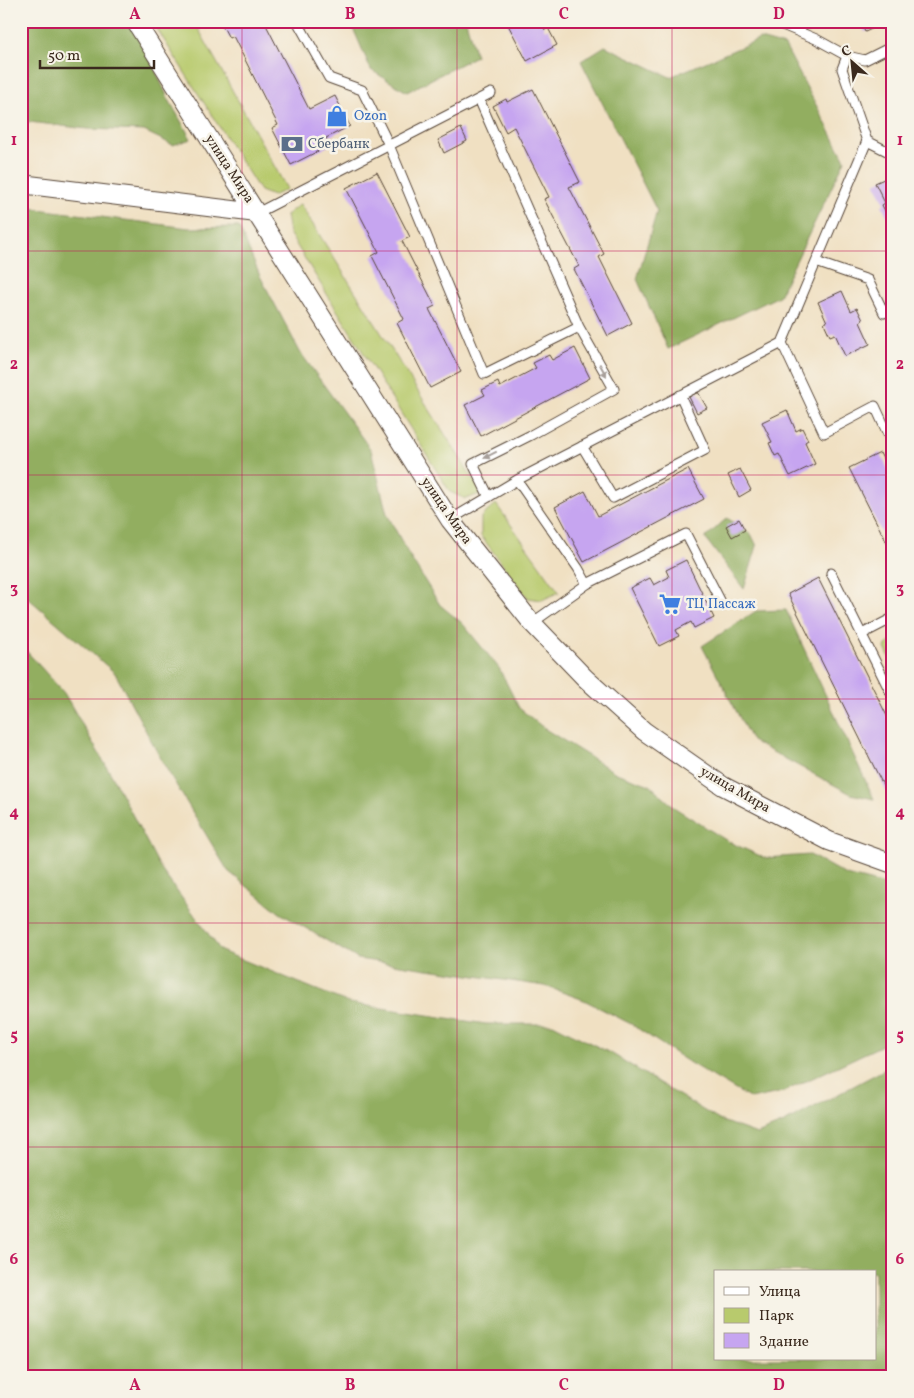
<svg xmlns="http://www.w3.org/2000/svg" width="914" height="1398" font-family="Vollkorn,serif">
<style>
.green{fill:#b8ca6d;stroke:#7a7a46}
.forest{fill:#92ae60;stroke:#666c3f;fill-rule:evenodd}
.building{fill:#c6a5f0}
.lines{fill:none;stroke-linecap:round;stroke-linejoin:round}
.service-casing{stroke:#564537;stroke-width:11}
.minor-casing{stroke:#564537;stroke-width:20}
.service{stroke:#fff;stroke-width:9}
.minor{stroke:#fff;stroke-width:18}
.oneway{fill:#a79f9a}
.grid{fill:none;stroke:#c2185b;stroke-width:1;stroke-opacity:0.55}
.labels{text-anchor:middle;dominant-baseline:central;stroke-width:5;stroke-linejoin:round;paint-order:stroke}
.shop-label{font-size:14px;fill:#366cbe;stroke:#f7f3e8;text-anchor:start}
.service-label{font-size:14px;fill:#4e5e75;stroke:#f7f3e8;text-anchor:start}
.street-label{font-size:14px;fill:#3b2a1e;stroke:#f7f3e8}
.neatline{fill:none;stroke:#c2185b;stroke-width:2}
.grid-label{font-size:16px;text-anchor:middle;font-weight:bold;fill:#c2185b}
</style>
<rect width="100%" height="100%" fill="#f7f3e8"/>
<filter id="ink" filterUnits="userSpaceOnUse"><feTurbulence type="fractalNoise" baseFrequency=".02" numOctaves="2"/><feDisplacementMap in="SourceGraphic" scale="10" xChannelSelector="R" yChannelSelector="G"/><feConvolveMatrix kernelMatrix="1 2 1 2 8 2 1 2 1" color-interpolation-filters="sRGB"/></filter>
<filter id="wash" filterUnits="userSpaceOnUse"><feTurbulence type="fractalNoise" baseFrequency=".0096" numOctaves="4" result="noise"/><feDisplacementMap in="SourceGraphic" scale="20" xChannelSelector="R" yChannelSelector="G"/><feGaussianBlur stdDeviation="1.12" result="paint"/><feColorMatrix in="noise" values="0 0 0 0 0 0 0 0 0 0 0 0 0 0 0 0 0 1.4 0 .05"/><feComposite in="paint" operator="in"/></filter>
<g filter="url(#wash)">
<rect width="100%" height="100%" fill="#f0e0c2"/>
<!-- green -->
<path class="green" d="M152,21H194L287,189L273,196L260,191Z
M300,204L482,493L466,499L450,492L289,233L286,215Z
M496,504L559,592L542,600L528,598L481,536V517Z
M893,640V665L885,648L886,645Z"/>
<!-- forest -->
<path class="forest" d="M21,21H123L139,35L168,98L191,139L173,145L144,131L87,129L21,121Z
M350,21H466L476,56L407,92L371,70Z
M760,39L785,46L845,160L779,296L668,349L637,279L657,211L581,61L605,46L670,77Z
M21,207L189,228L239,227L260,276L300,352L371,450L387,514L410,557L440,605L462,623L499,668L519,708L545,729L616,773L650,785L675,808L729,842L765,858L810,855L846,875L893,887V1040L783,1092L751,1099L690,1063L631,1024L584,1000L545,986L358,959L280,913L228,871L163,763L115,673L21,592Z
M727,518L751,534L757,546L744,589L705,538Z
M786,610L874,799L851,794L752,741L702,646L756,611Z
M21,645L64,693L112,776L162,871L221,951L349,1003L486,1024H553L614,1055L719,1120L757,1134L784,1123L893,1065V1377H21ZM715,1272H875V1359H715Z"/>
<g id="blocks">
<!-- building -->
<path class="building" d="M220,21H264L309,109L335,96L350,126L326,138L330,145L291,165L272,128L278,125L233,36L229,38Z
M506,21H541L545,30L548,28L557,45L527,61Z
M860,21H873L876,27L865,32Z
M533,89L580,182L569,187L604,254L599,257L632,323L608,336L574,269L579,266L544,199L549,197L514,127L506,132L493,106L506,99L507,102Z
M461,128L467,141L444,153L438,140Z
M377,172L410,237L402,241L435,306L429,309L461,372L430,388L397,323L404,319L372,256L379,252L346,188Z
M893,175V215L888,217L882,205L885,203L875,183Z
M842,291L851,311L857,308L863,320L860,322L870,344L845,356L835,334L830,336L824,323L827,322L818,302Z
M575,348L590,378L481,436L465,405L485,395L482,390L498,382L500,387L536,368L533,363L549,355L552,360Z
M698,392L707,408L697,413L689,397Z
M787,410L796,431L802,428L808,440L805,442L815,464L790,476L779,454L775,456L769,443L772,442L762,422Z
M880,453L893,479V555L849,468Z
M688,469L704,499L584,562L555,507L585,491L598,516Z
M740,469L751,490L739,497L728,475Z
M739,519L745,530L732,537L726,526Z
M686,560L714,618L694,628L691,622L676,630L679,636L659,646L630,588L650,578L654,585L669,577L666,570Z
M818,578L893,728V799L889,797L788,594Z"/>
</g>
</g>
<g filter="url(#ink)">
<use href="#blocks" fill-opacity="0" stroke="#564537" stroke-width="1"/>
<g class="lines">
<!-- service casing -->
<g class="service-casing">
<path id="service" d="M297,21L329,78L362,90L389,145L484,374L579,327L479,99
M773,21L816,39L847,56L865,60L893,46
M867,141L893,154
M257,213L491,93
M816,262L868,280L884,313
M782,343L867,141L842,69L847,56
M582,446L613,498L705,450L680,395
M517,480L578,568L587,584
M489,497L473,464L531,435L614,389L579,327
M450,520L517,480L782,343L824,433L875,406L893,445
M831,573L893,697
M532,623L587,584L686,534L723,606
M862,634L893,618"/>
</g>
<!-- minor casing -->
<g class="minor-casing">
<path id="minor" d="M135,21L450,520L532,623L585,678L644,731L723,786L829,841L893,864
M21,184L257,213"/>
</g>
<!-- service -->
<use href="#service" class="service"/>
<!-- minor -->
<use href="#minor" class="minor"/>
</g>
<!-- one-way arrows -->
<defs><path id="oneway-solid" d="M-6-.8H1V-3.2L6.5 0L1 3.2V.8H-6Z" transform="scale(1.25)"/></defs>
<g class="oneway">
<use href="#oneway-solid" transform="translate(603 370) rotate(61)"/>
<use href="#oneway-solid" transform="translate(490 455) rotate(154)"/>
</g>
</g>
<!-- grid -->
<path class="grid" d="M242,21V1377M457,21V1377M672,21V1377M21,251H893M21,475H893M21,699H893M21,923H893M21,1147H893"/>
<!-- icons -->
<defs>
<g id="shop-bare" transform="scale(1.725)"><path d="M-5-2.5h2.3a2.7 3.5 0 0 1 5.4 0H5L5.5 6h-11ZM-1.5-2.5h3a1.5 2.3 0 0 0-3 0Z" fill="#3f7fe0" stroke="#f7f3e8" stroke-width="2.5" paint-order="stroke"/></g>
<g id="bank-bare" transform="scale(1.725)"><path d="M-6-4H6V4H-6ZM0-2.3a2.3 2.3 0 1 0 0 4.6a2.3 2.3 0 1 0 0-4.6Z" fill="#5c6f8a" stroke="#f7f3e8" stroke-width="2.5" paint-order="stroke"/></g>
<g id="supermarket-bare" transform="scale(1.725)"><path d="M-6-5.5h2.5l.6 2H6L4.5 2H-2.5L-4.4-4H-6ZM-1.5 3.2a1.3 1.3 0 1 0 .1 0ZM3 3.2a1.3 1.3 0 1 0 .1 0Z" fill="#3f7fe0" stroke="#f7f3e8" stroke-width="2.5" paint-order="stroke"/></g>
</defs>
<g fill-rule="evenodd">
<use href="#shop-bare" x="337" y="116"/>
<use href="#bank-bare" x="292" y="144"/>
<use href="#supermarket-bare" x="670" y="604"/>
</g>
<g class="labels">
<!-- shop labels -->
<g class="shop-label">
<text x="354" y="116">Ozon</text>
<text x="686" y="604">ТЦ Пассаж</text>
</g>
<!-- service labels -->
<g class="service-label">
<text x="308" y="144">Сбербанк</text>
</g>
<!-- street labels -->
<g class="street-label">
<text transform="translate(229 169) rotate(57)">улица Мира</text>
<text transform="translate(446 511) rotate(55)">улица Мира</text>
<text transform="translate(735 790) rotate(30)">улица Мира</text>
</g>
</g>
<!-- margin -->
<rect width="914" height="1398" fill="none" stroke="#f7f3e8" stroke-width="55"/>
<!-- legend -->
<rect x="714" y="1270" width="162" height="90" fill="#f7f3e8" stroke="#aca397"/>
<rect x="724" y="1287" width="25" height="8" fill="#ffffff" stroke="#aca397"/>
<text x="759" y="1296" font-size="15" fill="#3b2a1e">Улица</text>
<rect x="724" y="1308" width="25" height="15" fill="#b8ca6d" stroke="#aca397"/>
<text x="759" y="1320" font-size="15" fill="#3b2a1e">Парк</text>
<rect x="724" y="1333" width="25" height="15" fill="#c6a5f0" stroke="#aca397"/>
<text x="759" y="1346" font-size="15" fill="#3b2a1e">Здание</text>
<!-- north arrow -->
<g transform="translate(852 62) rotate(333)" stroke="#f7f3e8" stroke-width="4" paint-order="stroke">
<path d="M0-4L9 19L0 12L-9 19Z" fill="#3b2a1e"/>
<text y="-8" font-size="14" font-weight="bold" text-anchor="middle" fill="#3b2a1e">С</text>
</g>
<!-- scale -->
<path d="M40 60v8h114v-8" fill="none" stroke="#3b2a1e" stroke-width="2.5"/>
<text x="48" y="60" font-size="15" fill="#3b2a1e" stroke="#f7f3e8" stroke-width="4" paint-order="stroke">50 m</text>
<rect x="28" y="28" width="858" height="1342" class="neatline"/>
<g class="grid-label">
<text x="135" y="19">A</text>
<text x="350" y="19">B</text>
<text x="564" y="19">C</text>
<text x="779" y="19">D</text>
<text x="14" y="145">1</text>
<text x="900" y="145">1</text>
<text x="14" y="369">2</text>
<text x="900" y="369">2</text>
<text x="14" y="593">3</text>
<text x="900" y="593">3</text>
<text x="14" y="817">4</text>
<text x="900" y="817">4</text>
<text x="14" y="1040">5</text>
<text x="900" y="1040">5</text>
<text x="14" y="1264">6</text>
<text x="900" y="1264">6</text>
<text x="135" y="1390">A</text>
<text x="350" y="1390">B</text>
<text x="564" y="1390">C</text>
<text x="779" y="1390">D</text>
</g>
</svg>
